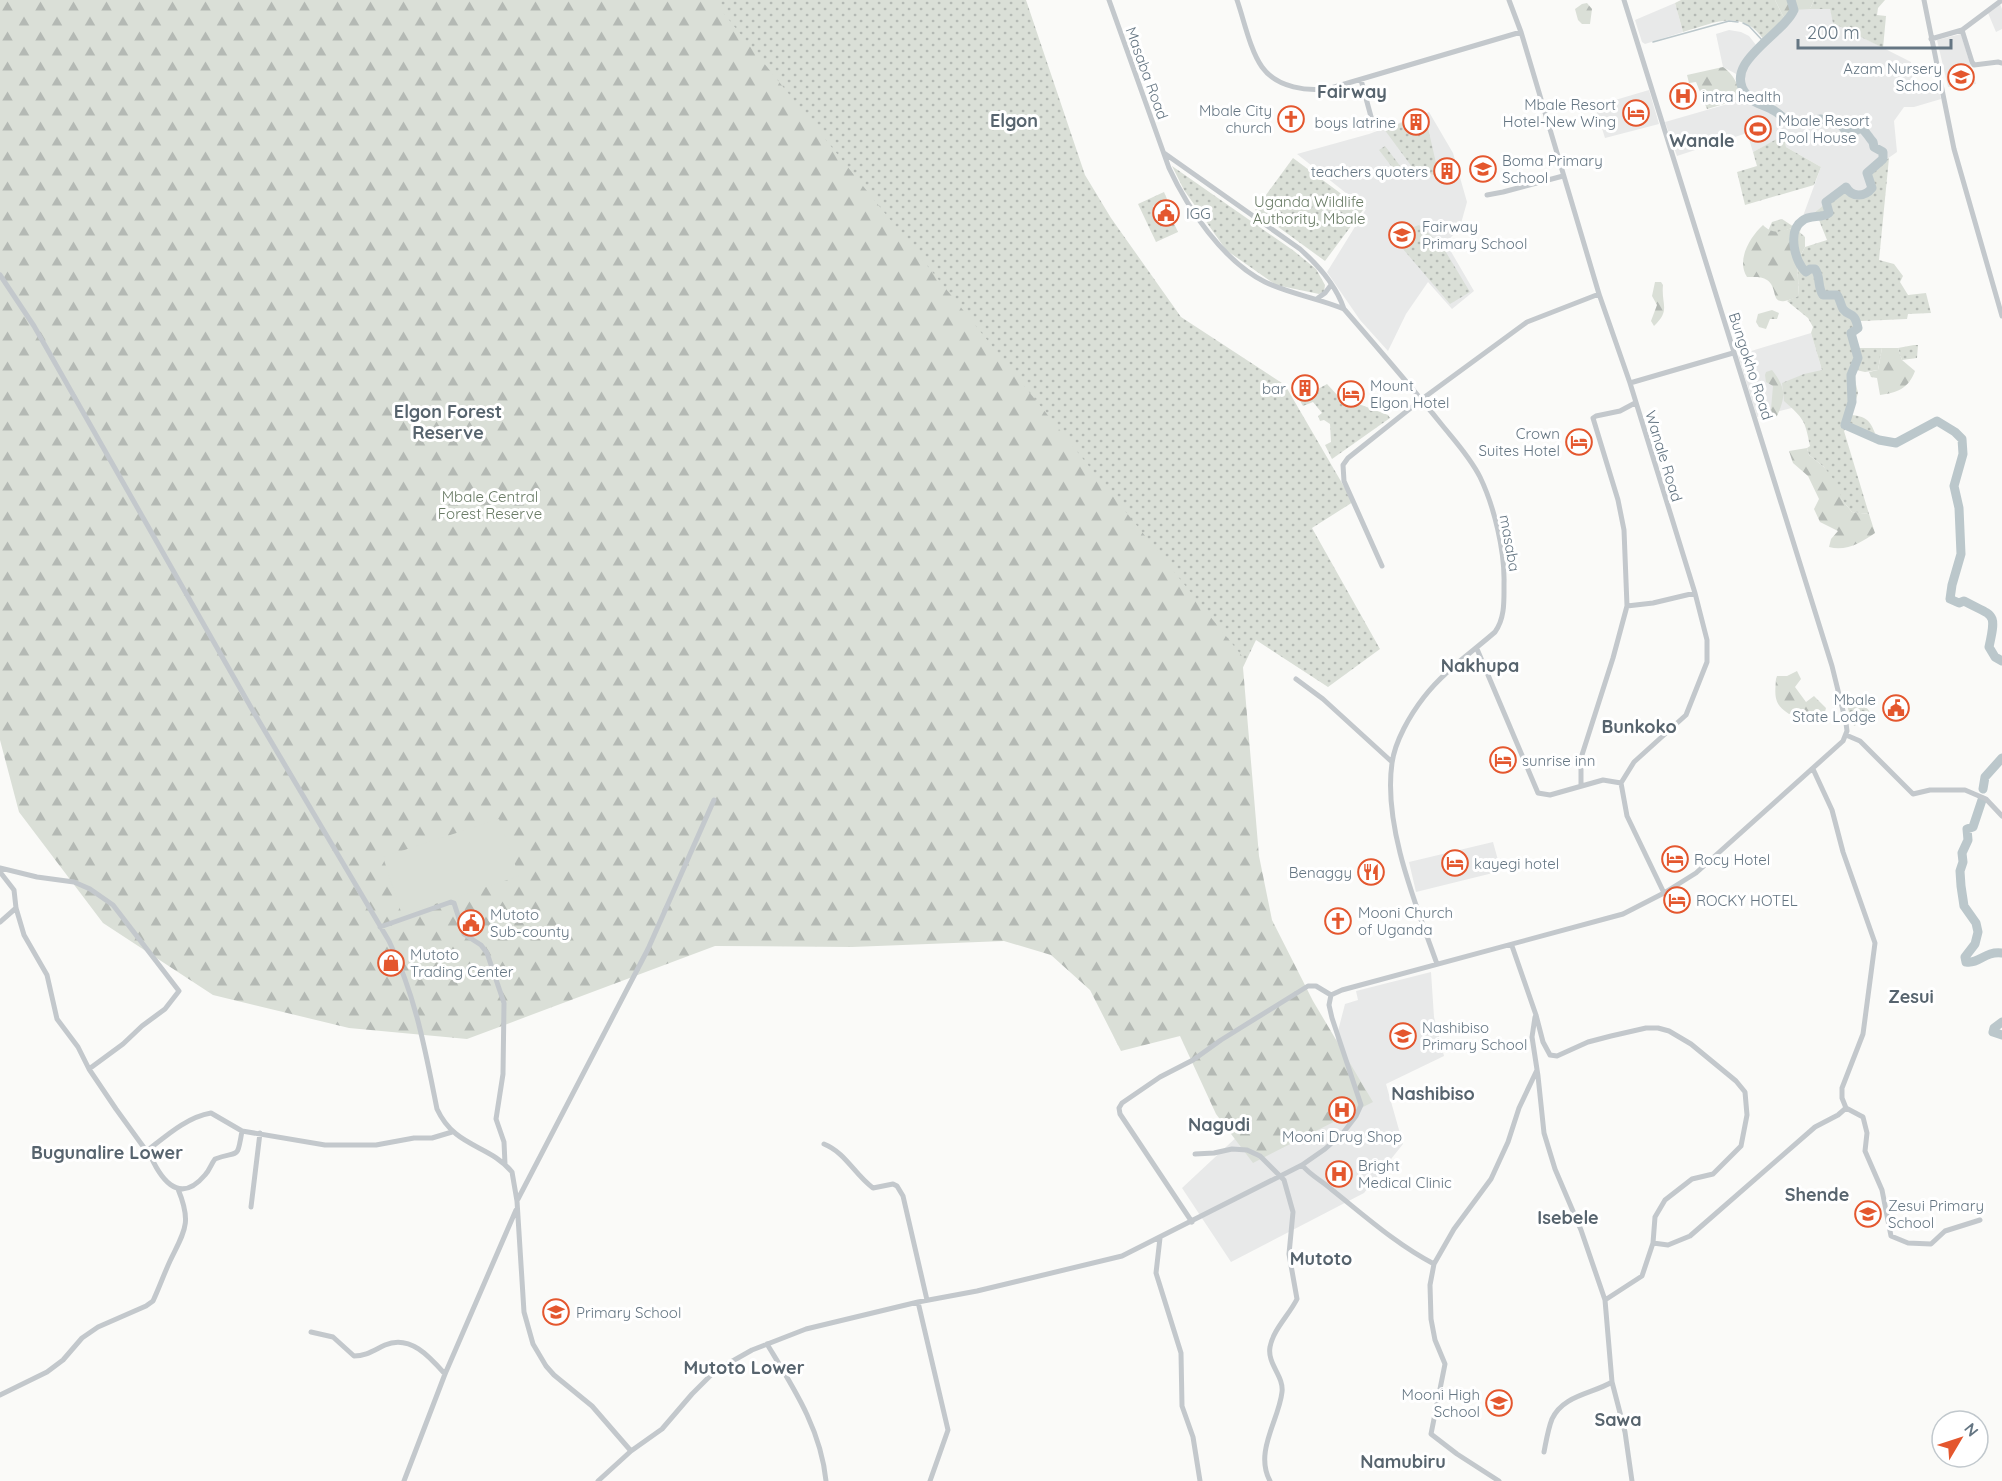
<svg xmlns="http://www.w3.org/2000/svg" width="2002" height="1481" font-family="Quicksand,sans-serif">
<style>
.built{fill:#e8e9e9}
.grass{fill:url(#grass-dots)}
.forest{fill:url(#forest-firs)}
.pitch{fill:#dadfd7}
.lines{fill:none;stroke-linecap:round;stroke-linejoin:round}
.stream{stroke:#bbc7cb;stroke-width:1.5}
.river{stroke:#bbc7cb;stroke-width:9}
.minor{stroke:#c3c8cc;stroke-width:5}
.labels{text-anchor:middle;dominant-baseline:central;stroke-width:6;stroke-linejoin:round;paint-order:stroke}
.poi-label{font-size:15px;fill:#657683;stroke:#fff;text-anchor:start}
.street-label{font-size:15px;fill:#657683;stroke:#fff}
.park-label{font-size:15px;fill:#687a64;stroke:#fff}
.quarter-label{font-size:18px;font-weight:bold;fill:#57646e;stroke:#fff}
</style>
<defs>
<pattern id="grass-dots" width="8" height="8" patternUnits="userSpaceOnUse" patternTransform="scale(1.5)"><rect width="8" height="8" fill="#dadfd7"/><path d="M2 2h.1M6 6h.1" fill="none" stroke="#b4b9b4" stroke-width="1.8" stroke-linecap="round"/></pattern>
<pattern id="forest-firs" width="22" height="20" patternUnits="userSpaceOnUse" patternTransform="scale(1.5)"><rect width="22" height="20" fill="#dadfd7"/><path d="M5 1l3.5 6h-7zM16 11l3.5 6h-7z" fill="#b4b9b4"/></pattern>
</defs>
<rect width="100%" height="100%" fill="#fafaf8"/>
<!-- built -->
<path class="built" d="M1675,3L1683,32L1645,44L1642,42L1635,20Z
M2000,4L2002,9V29L1996,32L1988,13Z
M1801,9H1830L1834,23L1911,62L1913,85L1937,83L1941,99L1914,107H1904L1894,121L1897,152L1867,173L1872,188L1867,194L1858,195L1849,192L1846,188L1814,213L1803,216L1821,167L1786,147L1784,136L1753,152L1747,133L1677,156L1665,122L1745,99L1739,89L1740,76L1723,67L1716,34L1729,30L1741,32L1749,36L1756,45L1764,40L1794,10Z
M1961,34L1976,84L1948,87L1937,40Z
M1649,90L1659,124L1605,138L1595,106Z
M1429,112L1453,153L1467,202L1460,227L1446,243L1474,291L1452,309L1428,282L1406,314L1388,351L1360,320L1327,272L1366,209L1297,154L1369,134Z
M1811,333L1822,370L1807,404L1757,417L1738,355Z
M1493,842L1501,871L1416,892L1409,862Z
M1431,972L1434,1017L1444,1056L1386,1084L1403,1144L1364,1193L1231,1262L1182,1188L1257,1118L1331,1058L1345,1004L1358,1000L1356,991Z"/>
<!-- grass -->
<path class="grass" d="M620,0H1026L1085,175L1111,218L1181,317L1285,385L1353,502L1312,528L1380,649L1328,687L1256,640L1208,741Z
M1681,0H1775L1785,20L1764,40C1742,8 1714,23 1683,32L1675,3Z
M1814,0H1885L1878,8L1877,15L1886,16L1883,48L1833,23L1830,9H1810Z
M1425,115L1439,176L1415,171L1384,129Z
M1784,135L1786,147L1821,167L1814,185L1745,205L1737,172L1757,166L1753,152Z
M1385,146L1404,171L1398,175L1379,150Z
M1293,158L1363,210L1325,261L1255,210Z
M1889,158L1879,260L1894,264L1903,276L1900,282L1908,295L1926,293L1931,313L1908,314L1907,319L1861,321L1857,323L1858,328L1854,334L1856,348H1882L1878,370L1865,372L1856,370L1855,380L1858,393L1851,415C1865,416 1870,420 1875,433L1862,436L1846,428L1844,431L1869,514L1852,512L1842,500L1824,467L1809,455L1807,448L1810,446C1805,420 1804,419 1784,401L1782,383L1804,374L1822,370L1811,333L1813,327L1808,318L1787,301L1799,295L1797,262L1805,247L1827,240L1819,220L1810,219L1802,223L1800,232L1794,227L1779,233L1768,231L1772,222L1782,219L1794,227L1803,216L1814,213L1846,187C1851,196 1858,195 1867,194L1872,188L1867,173Z
M1172,166L1294,251L1316,269L1325,285L1324,292L1319,294L1276,285L1226,250L1184,190Z
M1164,192L1167,199L1153,206L1159,219L1162,221L1171,217L1178,232L1156,242L1138,204Z
M1419,225L1441,244L1470,292L1450,304L1391,235Z
M1914,345H1918L1917,358L1902,360L1898,348Z
M1327,384L1340,398L1344,396L1348,400L1388,415L1390,418L1332,459L1325,445L1331,442L1330,424L1324,420L1320,421L1318,416L1322,413L1313,402L1303,406L1296,394H1309Z
M1849,704C1859,704 1867,705 1872,715L1870,718L1854,726L1847,706Z"/>
<!-- forest -->
<path class="forest" d="M0,0H713L1242,656L1259,856L1272,920L1313,1001L1373,1102L1253,1163L1216,1114L1180,1036L1121,1051L1090,990L1051,955L1004,941L852,947L715,946L467,1039L349,1028L213,995L103,923L19,812L0,740Z
M1775,0H1814L1810,9L1794,10L1785,20Z
M1587,3L1592,9L1590,24H1582L1578,20L1575,9L1582,4Z
M1723,67C1737,77 1736,86 1745,98L1707,109L1696,82L1689,83L1687,75Z
M1763,225C1773,235 1781,232 1794,227L1805,237V247L1797,262L1799,296C1766,311 1781,290 1767,280C1762,276 1753,277 1747,277C1736,260 1750,237 1763,225Z
M1655,282H1661L1663,285C1661,305 1671,310 1654,326L1651,321L1657,305L1652,296Z
M1772,310L1779,313L1777,319H1770L1766,329L1759,327L1756,322L1758,314Z
M1882,348H1898L1902,360L1915,371C1909,388 1897,393 1880,395L1877,378L1871,377L1869,372L1878,370Z
M1772,370C1786,388 1786,396 1777,416L1773,417L1771,409L1773,386L1766,382L1765,375L1766,372Z
M1807,448L1809,455L1824,467L1838,485L1842,500L1852,512L1869,514L1875,533C1862,542 1846,552 1829,547L1831,539L1838,531L1820,522L1814,509L1819,499L1808,476L1793,463L1789,451Z
M1797,671L1801,679L1795,687L1806,702L1814,696L1826,708L1824,716C1809,718 1807,709 1789,714C1773,704 1775,695 1776,679L1777,676H1787Z"/>
<!-- pitch -->
<path class="pitch" d="M499,819L519,876L402,915L383,857Z"/>
<g class="lines">
<!-- stream -->
<path class="stream" d="M1743,23L1749,26L1762,40
M1653,42L1729,21L1738,22"/>
<!-- river -->
<path class="river" d="M1791,0L1794,10C1783,35 1720,64 1747,95C1756,105 1761,104 1771,109C1778,112 1784,118 1789,123L1821,119L1841,125L1846,131H1855L1861,128C1867,132 1868,137 1873,142L1874,147L1883,152V159L1867,173L1872,188C1865,197 1852,198 1846,187L1826,202L1829,213C1821,219 1810,214 1802,221C1787,231 1795,263 1806,272L1810,269H1815C1821,277 1817,287 1823,295H1837C1840,299 1841,306 1843,309C1850,318 1854,310 1858,328L1851,333L1858,358L1851,375L1852,402L1845,425L1879,440L1896,443L1937,421L1955,432L1962,439L1963,454L1954,486L1959,508L1961,554L1952,585L1950,599L1959,603L1964,601C1994,617 1997,611 1989,647L1995,657L2002,661
M1983,789L1985,777L2002,758
M1982,800L1973,827L1967,829L1968,840L1962,853L1963,862L1960,871L1961,886L1964,906L1976,923L1978,932L1975,944L1965,957L1966,962C1980,964 1984,951 2002,953
M2002,1022L1994,1028L1993,1032L2002,1035"/>
<!-- minor -->
<path class="minor" d="M1109,0L1169,168C1188,209 1223,261 1265,282C1290,294 1318,298 1344,309
M1237,0C1244,20 1250,50 1262,67C1277,88 1308,92 1331,88L1521,32
M1509,0L1521,32L1599,294L1630,383L1695,593L1707,640V662L1686,715L1634,762L1621,783L1627,816L1664,893
M1924,0L1954,149L2002,316
M1962,30L1972,62L1974,65L1998,62L2002,63
M1931,39L1962,30L2002,0
M1361,80L1373,124
M1164,153L1300,249C1318,265 1336,285 1344,309C1377,347 1410,385 1442,425C1455,441 1470,457 1480,477C1494,506 1505,551 1504,584C1504,601 1505,618 1495,632C1471,653 1443,672 1424,697C1410,715 1395,741 1392,763C1383,826 1416,905 1437,964
M1487,195L1503,192L1563,176
M0,275L34,326L253,711L389,941C416,997 425,1049 437,1109C455,1148 489,1144 512,1172L517,1201L524,1312L533,1344L546,1366L554,1375L592,1406L631,1451L662,1429L692,1394L715,1371L752,1350L806,1329L918,1302L977,1291L1122,1256L1302,1165L1325,1149L1343,1133L1356,1116L1361,1105L1332,1018L1329,1005L1331,995L1342,990L1623,914L1664,893L1696,873L1843,741L1847,731L1846,723L1832,666L1624,0
M1318,298L1325,293L1331,285
M1630,383L1733,353
M1382,566L1344,481L1343,465L1348,458L1422,399L1527,322L1599,294
M1627,606L1653,603L1695,593
M1477,649L1538,793L1550,795L1603,780L1621,783
M1296,679L1323,699L1392,762
M1846,735L1860,741L1913,794L1930,790H1965L1986,799L2002,816
M1813,769L1832,810L1843,852L1875,943L1863,1034L1842,1088V1098L1846,1108L1863,1117L1867,1133L1865,1151L1882,1190L1891,1236L1908,1243L1931,1244L1945,1231L1980,1220
M1581,786V758L1613,658L1627,606L1624,530L1618,500L1593,418L1596,416L1620,411L1635,403
M0,868L37,877L74,882L90,889L113,905L179,991L165,1009L142,1026L123,1044L89,1069
M0,872L14,890L16,908L24,935L47,975L57,1019L78,1047L89,1069L116,1109L145,1149L148,1150C166,1136 187,1117 211,1113L242,1131L325,1145H376L414,1138H432L452,1132
M0,922L16,908
M380,927L451,902L454,903L464,934L481,945L487,953L504,1003L503,1074L496,1119L504,1142L505,1164
M1512,946L1536,1015L1543,1042L1550,1055L1557,1056L1588,1042L1611,1036L1646,1028H1658L1669,1031L1691,1044L1736,1081L1745,1092L1747,1115L1741,1146L1713,1174L1692,1179L1665,1200L1655,1217L1653,1243
M1535,1017L1532,1037L1538,1076L1544,1133L1555,1169L1581,1230L1605,1300L1612,1382L1625,1432L1632,1481
M824,1144C846,1153 854,1174 873,1188L893,1184L897,1186L903,1196L927,1300
M148,1150C159,1177 178,1207 205,1175C210,1170 211,1164 215,1159C239,1150 237,1161 242,1131
M1195,1154L1214,1153L1232,1149L1247,1150L1260,1156L1284,1180L1293,1212L1289,1254L1297,1299C1289,1315 1273,1330 1270,1347C1267,1364 1284,1376 1282,1392C1279,1420 1254,1452 1270,1481
M1302,1165C1311,1176 1321,1180 1331,1189C1365,1216 1396,1244 1434,1264
M518,1199L648,949L714,800
M251,1207L260,1133
M1192,1222L1120,1114L1119,1108L1122,1103L1160,1077L1193,1060L1221,1040L1308,986H1316L1331,995
M1160,1238L1156,1273L1181,1353L1182,1406L1193,1437L1200,1481
M1605,1300L1642,1276L1653,1243L1668,1245L1690,1236L1815,1127L1838,1115L1846,1108
M918,1302L948,1430L930,1481
M311,1332L333,1337L354,1356C366,1356 374,1350 385,1345C410,1334 430,1357 445,1374
M767,1344C793,1387 821,1429 826,1481
M0,1395L47,1372L63,1360L82,1338L98,1327L146,1306L153,1301C159,1288 164,1274 170,1261C185,1230 192,1223 178,1189
M1544,1452C1546,1442 1548,1429 1552,1419C1563,1395 1592,1394 1612,1382
M404,1481L445,1374L516,1210
M598,1481L631,1451
M1499,1481L1457,1454L1431,1434L1445,1364L1435,1340L1431,1319L1430,1285L1434,1264L1454,1229L1491,1179L1508,1142L1519,1108L1537,1070"/>
</g>
<!-- icons -->
<defs>
<g id="school-ring" transform="scale(1.35)"><circle r="9.5" fill="#fff" stroke="#e4572e" stroke-width="1.5"/><path d="M0-5L7-2L0 1L-7-2ZM-4 1L0 2.5L4 1V4Q0 6-4 4Z" fill="#e4572e"/></g>
<g id="hospital-ring" transform="scale(1.35)"><circle r="9.5" fill="#fff" stroke="#e4572e" stroke-width="1.5"/><path d="M-5-5h3v3.5h4V-5h3V5h-3V1.5h-4V5h-3Z" fill="#e4572e"/></g>
<g id="hotel-ring" transform="scale(1.35)"><circle r="9.5" fill="#fff" stroke="#e4572e" stroke-width="1.5"/><path d="M-6-4.5h1.5V1H6V5H4.5V3h-9V5H-6ZM-4 0a1.8 1.8 0 1 1 3.6 0ZM.5 0V-2.5h3Q6-2.5 6 0Z" fill="#e4572e"/></g>
<g id="church-ring" transform="scale(1.35)"><circle r="9.5" fill="#fff" stroke="#e4572e" stroke-width="1.5"/><path d="M-1.2-6h2.4v3.5h3.3v2.4h-3.3V6h-2.4V-.1h-3.3v-2.4h3.3Z" fill="#e4572e"/></g>
<g id="building-ring" transform="scale(1.35)"><circle r="9.5" fill="#fff" stroke="#e4572e" stroke-width="1.5"/><path d="M-4-6H4V6H1V3H-1V6H-4ZM-2.5-4.3h1.7v1.8h-1.7ZM.8-4.3h1.7v1.8H.8ZM-2.5-1h1.7V.8h-1.7ZM.8-1h1.7V.8H.8Z" fill="#e4572e"/></g>
<g id="stadium-ring" transform="scale(1.35)"><circle r="9.5" fill="#fff" stroke="#e4572e" stroke-width="1.5"/><path d="M0-5a6.5 5 0 1 0 0 10a6.5 5 0 1 0 0-10ZM-3.5-1.8h7v3.6h-7Z" fill="#e4572e"/></g>
<g id="civic-ring" transform="scale(1.35)"><circle r="9.5" fill="#fff" stroke="#e4572e" stroke-width="1.5"/><path d="M-.6-6.5H3V-4.5H.6V-3L4-1V1h2V6H-6V1h2V-1L-.6-3ZM-1.2 2.5V6h2.4V2.5Z" fill="#e4572e"/></g>
<g id="restaurant-ring" transform="scale(1.35)"><circle r="9.5" fill="#fff" stroke="#e4572e" stroke-width="1.5"/><path d="M-5-6h1v4h1v-4h1v4h1v-4h1v5L-1.5 .5V6h-2V.5L-5-1ZM5-6V6H3V1.5H1.5Q1.5-4 5-6Z" fill="#e4572e"/></g>
<g id="shop-ring" transform="scale(1.35)"><circle r="9.5" fill="#fff" stroke="#e4572e" stroke-width="1.5"/><path d="M-5-2.5h2.3a2.7 3.5 0 0 1 5.4 0H5L5.5 6h-11ZM-1.5-2.5h3a1.5 2.3 0 0 0-3 0Z" fill="#e4572e"/></g>
</defs>
<g fill-rule="evenodd">
<use href="#school-ring" x="1961" y="77"/>
<use href="#hospital-ring" x="1683" y="96"/>
<use href="#hotel-ring" x="1636" y="113"/>
<use href="#church-ring" x="1291" y="119"/>
<use href="#building-ring" x="1416" y="122"/>
<use href="#stadium-ring" x="1758" y="129"/>
<use href="#school-ring" x="1483" y="169"/>
<use href="#building-ring" x="1447" y="171"/>
<use href="#civic-ring" x="1166" y="213"/>
<use href="#school-ring" x="1402" y="235"/>
<use href="#building-ring" x="1305" y="388"/>
<use href="#hotel-ring" x="1351" y="394"/>
<use href="#hotel-ring" x="1579" y="442"/>
<use href="#civic-ring" x="1896" y="708"/>
<use href="#hotel-ring" x="1503" y="760"/>
<use href="#hotel-ring" x="1675" y="859"/>
<use href="#hotel-ring" x="1455" y="863"/>
<use href="#restaurant-ring" x="1371" y="872"/>
<use href="#hotel-ring" x="1677" y="900"/>
<use href="#church-ring" x="1338" y="921"/>
<use href="#civic-ring" x="471" y="923"/>
<use href="#shop-ring" x="391" y="963"/>
<use href="#school-ring" x="1403" y="1036"/>
<use href="#hospital-ring" x="1342" y="1110"/>
<use href="#hospital-ring" x="1339" y="1174"/>
<use href="#school-ring" x="1868" y="1214"/>
<use href="#school-ring" x="556" y="1312"/>
<use href="#school-ring" x="1499" y="1403"/>
</g>
<g class="labels">
<!-- poi labels -->
<g class="poi-label">
<text x="1942" y="68" text-anchor="end">Azam Nursery<tspan x="1942" dy="17">School</tspan></text>
<text x="1702" y="96">intra health</text>
<text x="1616" y="104" text-anchor="end">Mbale Resort<tspan x="1616" dy="17">Hotel-New Wing</tspan></text>
<text x="1272" y="110" text-anchor="end">Mbale City<tspan x="1272" dy="17">church</tspan></text>
<text x="1778" y="120">Mbale Resort<tspan x="1778" dy="17">Pool House</tspan></text>
<text x="1396" y="122" text-anchor="end">boys latrine</text>
<text x="1502" y="160">Boma Primary<tspan x="1502" dy="17">School</tspan></text>
<text x="1428" y="171" text-anchor="end">teachers quoters</text>
<text x="1186" y="213">IGG</text>
<text x="1422" y="226">Fairway<tspan x="1422" dy="17">Primary School</tspan></text>
<text x="1370" y="385">Mount<tspan x="1370" dy="17">Elgon Hotel</tspan></text>
<text x="1286" y="388" text-anchor="end">bar</text>
<text x="1560" y="433" text-anchor="end">Crown<tspan x="1560" dy="17">Suites Hotel</tspan></text>
<text x="1876" y="699" text-anchor="end">Mbale<tspan x="1876" dy="17">State Lodge</tspan></text>
<text x="1522" y="760">sunrise inn</text>
<text x="1694" y="859">Rocy Hotel</text>
<text x="1474" y="863">kayegi hotel</text>
<text x="1352" y="872" text-anchor="end">Benaggy</text>
<text x="1696" y="900">ROCKY HOTEL</text>
<text x="1358" y="912">Mooni Church<tspan x="1358" dy="17">of Uganda</tspan></text>
<text x="490" y="914">Mutoto<tspan x="490" dy="17">Sub-county</tspan></text>
<text x="410" y="954">Mutoto<tspan x="410" dy="17">Trading Center</tspan></text>
<text x="1422" y="1027">Nashibiso<tspan x="1422" dy="17">Primary School</tspan></text>
<text x="1342" y="1136" text-anchor="middle">Mooni Drug Shop</text>
<text x="1358" y="1165">Bright<tspan x="1358" dy="17">Medical Clinic</tspan></text>
<text x="1888" y="1205">Zesui Primary<tspan x="1888" dy="17">School</tspan></text>
<text x="576" y="1312">Primary School</text>
<text x="1480" y="1394" text-anchor="end">Mooni High<tspan x="1480" dy="17">School</tspan></text>
</g>
<!-- street labels -->
<g class="street-label">
<text transform="translate(1147 73) rotate(70)">Masaba Road</text>
<text transform="translate(1751 366) rotate(72)">Bungokho Road</text>
<text transform="translate(1664 456) rotate(73)">Wanale Road</text>
<text transform="translate(1510 543) rotate(80)">masaba</text>
</g>
<!-- park labels -->
<g class="park-label">
<text x="1309" y="201">Uganda Wildlife<tspan x="1309" dy="17">Authority, Mbale</tspan></text>
<text x="490" y="496">Mbale Central<tspan x="490" dy="17">Forest Reserve</tspan></text>
</g>
<!-- quarter labels -->
<g class="quarter-label">
<text x="1352" y="91">Fairway</text>
<text x="1014" y="120">Elgon</text>
<text x="1702" y="140">Wanale</text>
<text x="448" y="411">Elgon Forest<tspan x="448" dy="21">Reserve</tspan></text>
<text x="1480" y="665">Nakhupa</text>
<text x="1639" y="726">Bunkoko</text>
<text x="1911" y="996">Zesui</text>
<text x="1433" y="1093">Nashibiso</text>
<text x="1219" y="1124">Nagudi</text>
<text x="107" y="1152">Bugunalire Lower</text>
<text x="1817" y="1194">Shende</text>
<text x="1568" y="1217">Isebele</text>
<text x="1321" y="1258">Mutoto</text>
<text x="744" y="1367">Mutoto Lower</text>
<text x="1618" y="1419">Sawa</text>
<text x="1403" y="1461">Namubiru</text>
</g>
</g>
<!-- north arrow -->
<g transform="translate(1960 1439) rotate(51)"><circle r="28" fill="#ffffff" stroke="#c1c8cd" stroke-width="1.5"/>
<path d="M0-4.5L10 22L0 15L-10 22Z" fill="#e4572e"/>
<text y="-9" font-size="16" font-weight="bold" text-anchor="middle" fill="#657683">N</text>
</g>
<!-- scale -->
<path d="M1798 39v9h153v-9" fill="none" stroke="#657683" stroke-width="3"/>
<text x="1807" y="39" font-size="18" fill="#657683" stroke="#ffffff" stroke-width="4.5" paint-order="stroke">200 m</text>
</svg>
